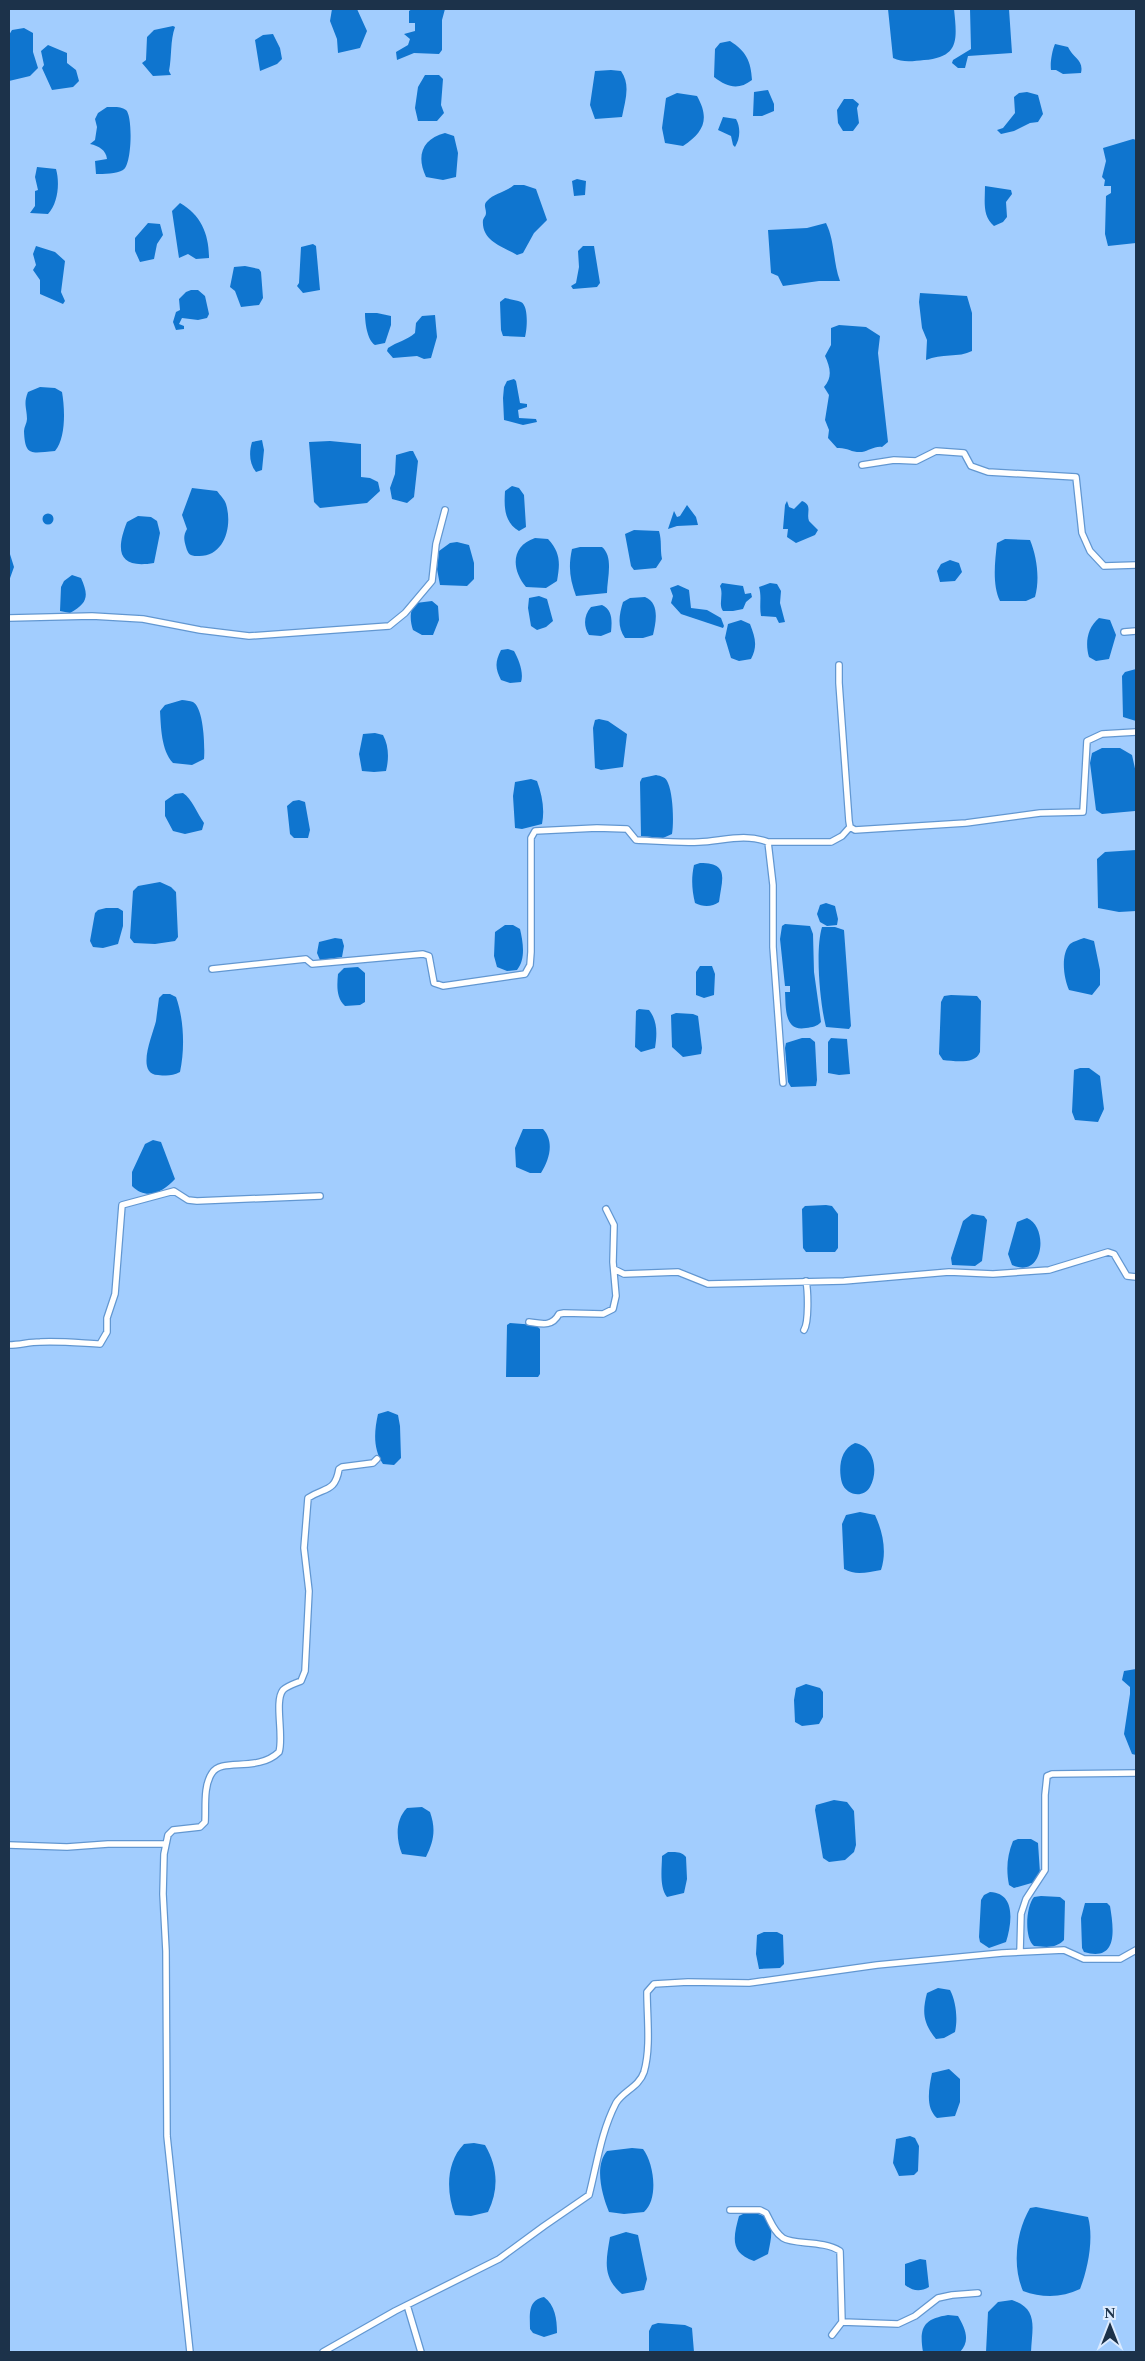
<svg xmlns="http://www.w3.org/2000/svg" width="1145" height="2361" font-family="Spectral,serif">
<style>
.water{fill:#0f75cf}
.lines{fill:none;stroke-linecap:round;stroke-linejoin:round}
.street-casing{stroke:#6297d1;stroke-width:8}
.street{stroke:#fff;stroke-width:5.5}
</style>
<rect width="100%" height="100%" fill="#a2cdfe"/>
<!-- water -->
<path class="water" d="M332,9H357L367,31L360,48L338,53L337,39L330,21Z
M412,9H445L442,20V50L439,54L414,53L397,60L396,52L408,45L410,39L404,34L415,31V23H409V11Z
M888,9H954C957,39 960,57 924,60C914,61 903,63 893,58Z
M970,9H1009L1012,53L968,56L965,68H958L952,63L953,60L971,49Z
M173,26L175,27C170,41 172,56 169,71L171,75L153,76L142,63L146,60L147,37L154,30Z
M24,28L33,33V52L38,68L30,76L9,81V35L12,30Z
M273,34L280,48L282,59L277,64L260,71L255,40L263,35Z
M730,41C746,51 751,61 752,80C739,90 728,88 714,77L715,49L720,43Z
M1055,44L1068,47C1073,58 1084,60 1081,73L1063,74L1056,70H1051C1050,63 1052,51 1055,44Z
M48,45L67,53V63L76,70L79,81L73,87L52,90L42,68L44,65L41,51Z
M611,70L621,71C631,85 625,101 622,117L595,119L590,105L595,71Z
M425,75H439L443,79L441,105L444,113L437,121H418L415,108L418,87Z
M768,90L774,104V111L762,116H753L754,92Z
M1027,92L1038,95L1043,114L1038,122L1030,123L1014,131L1001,134L997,130L1003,128L1015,113L1014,97L1019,93Z
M677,93L697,96C710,119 704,132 683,146L665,143L662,128L666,98Z
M844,99H853L859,104L857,108L859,123L853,131H843L838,123L837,110Z
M107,107C113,107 121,106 126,110C133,116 132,166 123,170C117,174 103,174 96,174L95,161L107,159C106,150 99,146 90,144L95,140L97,127L95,119L98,113Z
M723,117L736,119C741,128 740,139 735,147L733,145L731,136L718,130Z
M445,133L454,136L458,153L456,177L443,180L426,177C416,156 422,139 445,133Z
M1133,139L1136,140V243L1108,246L1105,234L1106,196L1111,193V186H1104L1105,180L1102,177L1106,161L1103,148Z
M37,167L56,169C60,183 58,203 48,214L30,213L35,206V191L38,190L35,177Z
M577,179L586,181L585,195L574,196L572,181Z
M514,185H524L536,189L547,220L534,233L523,253L517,255C503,247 481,241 483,220C484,217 486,216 486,213C486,208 483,205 487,201C494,193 506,192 514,185Z
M985,186L1011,190L1012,194L1006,202L1007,217L1003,222L994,226C982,216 985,201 985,186Z
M180,203C201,215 209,234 209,258L196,259L188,254L179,258L172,211Z
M148,223L160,224L163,235L157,244L154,259L140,262L135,251V238Z
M826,223C835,241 833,263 840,281H819L783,286L778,276L771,273L768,230L807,228Z
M313,244L316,246L320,290L303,293L297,286L299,283L301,247Z
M36,246L55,252L65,261L61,292L65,301L63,304L40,294V280L33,270L36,265L33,254Z
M583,246H594L600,283L597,287L573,289L571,286L576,283L579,267L578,251Z
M245,266L259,269L261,272L263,298L259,305L241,307L235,291L230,287L234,267Z
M191,290H198L205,296L209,314L207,318L198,320L182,318L179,324L184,326V329L176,330L173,322L176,312L180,310L179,299L186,292Z
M920,293L967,296L972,313V351C959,358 941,353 926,360L927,340L922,328L919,302Z
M505,298C509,299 517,300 521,302C529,306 527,330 525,337L503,336L501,330L500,302Z
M365,313H377L391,316V325L385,343L375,345C367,340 365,322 365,313Z
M435,315L437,337L431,358L424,359L417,356L393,358L387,351L388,348C397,342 407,340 415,333L416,323L422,316Z
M839,325L866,327L880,336L878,353L888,442L882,447C874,446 869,451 862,452C852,453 847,447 837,448L828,438L829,430L825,420L829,395L824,387C833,377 830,367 825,356L831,345V328Z
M514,379L516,381L520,403L527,404V407L518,410L519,418L536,419L537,422L523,425L504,420L503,398L504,387L507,381Z
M40,387L55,388L62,392C65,409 66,438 55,451C31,453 25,457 24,431C24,427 27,423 27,419C27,408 23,404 28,392Z
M262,440L264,450L262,470L256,472C249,463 249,452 252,442Z
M330,441L361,444V477L370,478L378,482L380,491L367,503L320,508L314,502L309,442Z
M410,451H413L418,461L414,497L407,503L392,499L390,488L395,474L396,455Z
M512,486L519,488L524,495L526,527L519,531C504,522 504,507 505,491Z
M192,488L217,491C220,495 225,500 226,504C233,527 224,558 197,556C190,556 188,554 186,547C184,540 183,536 187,529L182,515Z
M787,501L789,507L794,509L802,501C813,505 806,513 809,521L818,530L815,535L796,543L787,537L788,529H783L785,505Z
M687,505L696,517L698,525L677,526L668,529L674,511L677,517L680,516Z
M42.5 519a5.5 5.5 0 1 1 11 0a5.5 5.5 0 1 1-11 0Z
M138,516L151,517L157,521L160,533L154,563C119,569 115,552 127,522Z
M634,530L659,531C662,541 660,549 662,559L656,568L634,570L631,566L625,534Z
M535,538L548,539C561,553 560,564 557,581L546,588L526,587C511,569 511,546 535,538Z
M1005,539L1030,540C1037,557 1040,579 1035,597L1026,601H1000C992,585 995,561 997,543Z
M457,542L469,545L474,563V579L467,586L440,585L437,569L439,551L450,543Z
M580,547H602C614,557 607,579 607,593L576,596C570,580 568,567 572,549Z
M9,551L14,567L9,581Z
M950,560L959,563L962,572L955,581L940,582L937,571L941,564Z
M72,575L81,578C89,596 88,603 70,613L60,611L61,587L64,581Z
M722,583L743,586L745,594L751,593L752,597L746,602L743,609L733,611H723C718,604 724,595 720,586Z
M770,583L777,584L781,591L780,603L785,622L779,623L776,617L761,616C759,605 762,597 759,587Z
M678,585L689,590L691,608L707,610L721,618L724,626L723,628L681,614L671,603L673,596L670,588Z
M539,596L547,599L553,621L546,627L537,630L531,626L528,608L529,598Z
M645,597C660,603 656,622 653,635L643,638H625C617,627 619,615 623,602L630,598Z
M432,601L438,606L439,620L433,635H422L413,630C410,621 409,610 416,603Z
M602,605C613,610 612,622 611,632L601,636L589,635C583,626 584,615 591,607Z
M1099,618L1110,620L1116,635L1109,659L1096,661L1089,657C1085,643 1087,628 1099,618Z
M741,620L750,624C755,637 758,646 751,659L739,661L731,658L725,638L728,624Z
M508,649L514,651C519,660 524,673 521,682L510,683L501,680C495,668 495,662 501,650Z
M1136,669V721L1123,717L1122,676L1125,672Z
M182,700C185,700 190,701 193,702C204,708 205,748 204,759L192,765L173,763C161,750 161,727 160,711L165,705Z
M599,719L608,721L627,734L623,767L601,770L595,768L593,728L595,720Z
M375,733L383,735C389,746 389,759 386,771L374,772L362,771L359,754L363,734Z
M1102,748H1120L1132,755L1136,773L1135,811L1102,814L1096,810L1090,763L1092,753Z
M656,775C661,776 666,777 668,783C673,794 674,822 672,834L663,838L641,836L640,782L642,778Z
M531,779L537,781C542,795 545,809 542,824L522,829L515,828L513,796L515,782Z
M183,793C192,799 197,813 204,823L202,830L185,834L173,831L165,816V801L175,794Z
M299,800L305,802L310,830L308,838H294L290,834L287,806L293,801Z
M1136,850V911L1119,912L1098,908L1097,859L1105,852Z
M700,863C730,863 722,879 719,902C712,907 703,907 695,903C692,890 691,879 694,865Z
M160,882L171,887L176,892L178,937L175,941L155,944L134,943L130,938L133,891L138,886Z
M826,903L835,906L838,919L837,925L827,926L820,922L817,914L820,905Z
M106,908H118L123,911V926L118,944L103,948L93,947L90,941L95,913L98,910Z
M785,924L810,926L813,934L814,972L821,1022C816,1027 813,1027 806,1028C784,1032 786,1008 785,992H790V986H785L780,939L782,926Z
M505,925H513L520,929C523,942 526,959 517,970L507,971L497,967L494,956L495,932Z
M822,927H835L844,930L851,1026L849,1029L826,1027C820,1004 815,950 822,927Z
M335,938L342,939L344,946L342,957L320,960L317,953L319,942Z
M1084,938L1094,941L1100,970V985L1092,995L1069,990C1064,979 1060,955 1070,944C1074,941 1079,940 1084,938Z
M700,966H712L715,974L714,995L704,998L696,995V972Z
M358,967L365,973V1002L360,1005L345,1006C336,998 337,985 338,974L344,968Z
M163,994H170L176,997C184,1019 185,1049 180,1072C172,1076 167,1076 158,1075C135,1074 153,1034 156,1021C157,1013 158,1005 159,998Z
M951,995L977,996L981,1001L980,1052C975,1065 954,1061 943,1060L939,1054L941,1002L944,996Z
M639,1009L649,1010C658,1021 657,1035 655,1048L641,1052L635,1047L636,1011Z
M676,1013L693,1014L698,1016L702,1048L701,1054L683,1057L672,1047L671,1015Z
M802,1038H810L815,1042L817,1080L816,1086L791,1087L788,1082L785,1048L786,1043Z
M831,1038L847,1039L850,1074L839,1075L828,1073V1042Z
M1080,1068H1089L1100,1076L1104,1109L1098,1122L1075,1120L1072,1112L1074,1070Z
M523,1129H543C555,1142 549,1160 541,1173H530L516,1167L515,1148Z
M153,1140L161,1142L175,1179C163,1192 147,1201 132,1186V1172L145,1144Z
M826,1205L832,1206L838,1214V1248L835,1252H806L803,1248L802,1209L805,1206Z
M972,1214L984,1216L987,1220L982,1261L975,1266L952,1265L951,1258L963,1221Z
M1027,1218C1049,1227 1044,1280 1012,1265L1008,1254L1017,1222Z
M510,1323L536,1325L540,1329V1374L538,1377H506L507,1325Z
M388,1411L398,1415L400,1426L401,1458L394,1465L383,1464C373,1449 374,1432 378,1414Z
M855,1443C874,1446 879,1471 870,1487C863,1499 846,1495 842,1483C838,1469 840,1449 855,1443Z
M860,1512L875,1515C883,1532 887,1552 881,1570C868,1572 856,1576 844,1569L842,1524L846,1515Z
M1136,1669V1755L1132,1754L1124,1734L1130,1694V1687L1122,1680L1124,1671Z
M806,1684L820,1688L823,1692V1717L819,1724L802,1726L795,1722L794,1700L796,1688Z
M834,1800L847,1802L854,1811L856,1845L854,1852L845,1860L829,1862L823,1858L815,1810L816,1805Z
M422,1807L430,1812C436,1829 434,1841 426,1857L402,1854C396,1839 395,1820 407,1808Z
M1018,1839H1031L1038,1843L1040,1873L1035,1882L1014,1888L1009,1885C1006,1869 1007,1856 1013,1841Z
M668,1852C675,1852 681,1851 686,1857L687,1879L684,1893L667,1897C659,1887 662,1868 662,1856Z
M990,1892C1016,1893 1012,1923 1006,1942L989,1948L980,1942L979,1937L981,1900L984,1895Z
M1041,1896L1060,1897L1065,1901L1064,1940C1055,1949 1046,1947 1034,1946C1024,1938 1026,1906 1034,1897Z
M1085,1903H1107L1110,1906C1114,1930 1118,1962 1084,1952L1082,1948L1081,1918Z
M764,1932H777L783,1935L784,1964L780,1968L759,1969L756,1954L757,1935Z
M938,1988L950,1990C956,2001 958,2019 955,2032L944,2038L936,2039C923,2023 922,2012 927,1993Z
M949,2069L960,2079V2102L955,2116L937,2118C925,2108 929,2088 932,2073Z
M910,2136L915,2138L919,2146L918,2171L914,2175L899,2176L893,2163L896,2139Z
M474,2143L485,2145C498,2167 499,2189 488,2212L471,2216L455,2215C446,2192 446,2162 464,2144Z
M632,2148L643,2149C654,2163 659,2199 644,2212L624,2214L609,2212C602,2195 594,2166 607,2151Z
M1036,2207L1088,2217C1094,2238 1088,2269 1080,2289C1062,2298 1042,2298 1023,2291C1012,2266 1016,2232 1030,2208Z
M752,2213C777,2215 772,2235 768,2254L754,2261C730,2253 733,2238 739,2216L743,2214Z
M626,2232L638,2235L647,2279L644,2290L622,2294C602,2277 606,2261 610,2237Z
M920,2259L926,2260L929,2287C920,2292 913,2291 905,2285V2264Z
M544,2297C555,2305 557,2319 557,2333L544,2337L533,2333L530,2329C530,2316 527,2300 544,2297Z
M1012,2300C1039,2309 1032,2328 1031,2352H986L988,2312L998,2302Z
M948,2315L958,2316C965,2328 971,2341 960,2352H923C919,2328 923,2319 948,2315Z
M658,2323L685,2325L692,2328L694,2352H649V2331L652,2325Z"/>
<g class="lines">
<!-- street casing -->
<g class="street-casing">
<path id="street" d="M862,465L894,460L916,461L936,451L964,453L971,466L988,472L1076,477L1082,533L1090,551L1104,566L1136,565
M9,618L92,616L143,619L200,630L249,636L389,626L405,613L432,581L436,544L445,510
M1124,632L1136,631
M839,665V683L849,821L850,827L855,830L966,823L1040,813L1083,812L1087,741L1102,734L1136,732
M768,842L773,885V947L783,1083
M212,969L306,959L312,964L423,954L429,956L434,983L443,986L525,974L530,965L531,952V838L535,831L597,828L627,829L636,840C657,841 678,843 699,842C722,841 745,833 768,842H831L842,836L850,827
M614,1269L624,1274L678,1272L708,1284L844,1281L949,1272L993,1274L1049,1270L1108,1252L1114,1254L1127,1276L1136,1277
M529,1322C542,1324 552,1327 559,1314L564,1313L603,1314L613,1309L616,1296L613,1262L614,1225L606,1209
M804,1330C809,1322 808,1291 806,1281
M9,1345C20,1345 29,1342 40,1342C60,1341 80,1343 100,1344L107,1332V1318L115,1294L122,1205L174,1191L188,1200L197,1201L320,1196
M9,1845L67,1847L108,1844H166
M1020,1952L1021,1914L1026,1899L1045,1870V1795L1047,1776L1052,1774L1136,1773
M730,2210H760L766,2213C771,2222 774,2232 783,2238C794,2245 823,2240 840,2251L842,2322L832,2335
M407,2305L421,2352
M842,2322L898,2324L915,2316L938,2298L952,2295L978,2293
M190,2352L167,2136L166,1951L163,1894L164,1854L168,1835L173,1830L200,1827L205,1822C206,1808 203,1786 212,1773C222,1757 257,1773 279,1752C284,1736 274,1701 283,1690C287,1686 296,1683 301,1681L305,1671L309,1591L304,1548L308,1498C324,1487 335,1493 339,1469L342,1467L373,1463L377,1459
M323,2352L395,2311L499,2259L544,2226L589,2195C597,2164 601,2132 616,2103C623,2091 639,2087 644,2072C651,2048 647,2017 647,1992L654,1984L688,1982L749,1983L877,1965L1002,1953L1064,1950L1084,1959H1120L1136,1950"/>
</g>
<!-- street -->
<use href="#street" class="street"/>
</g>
<!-- border -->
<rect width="1145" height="2361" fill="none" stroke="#1c324a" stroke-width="20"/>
<!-- north arrow -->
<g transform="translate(1110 2326)" stroke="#dbebff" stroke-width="4" paint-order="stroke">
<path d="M0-4L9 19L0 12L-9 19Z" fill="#1c324a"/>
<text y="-8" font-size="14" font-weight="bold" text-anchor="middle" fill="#1c324a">N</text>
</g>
</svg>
